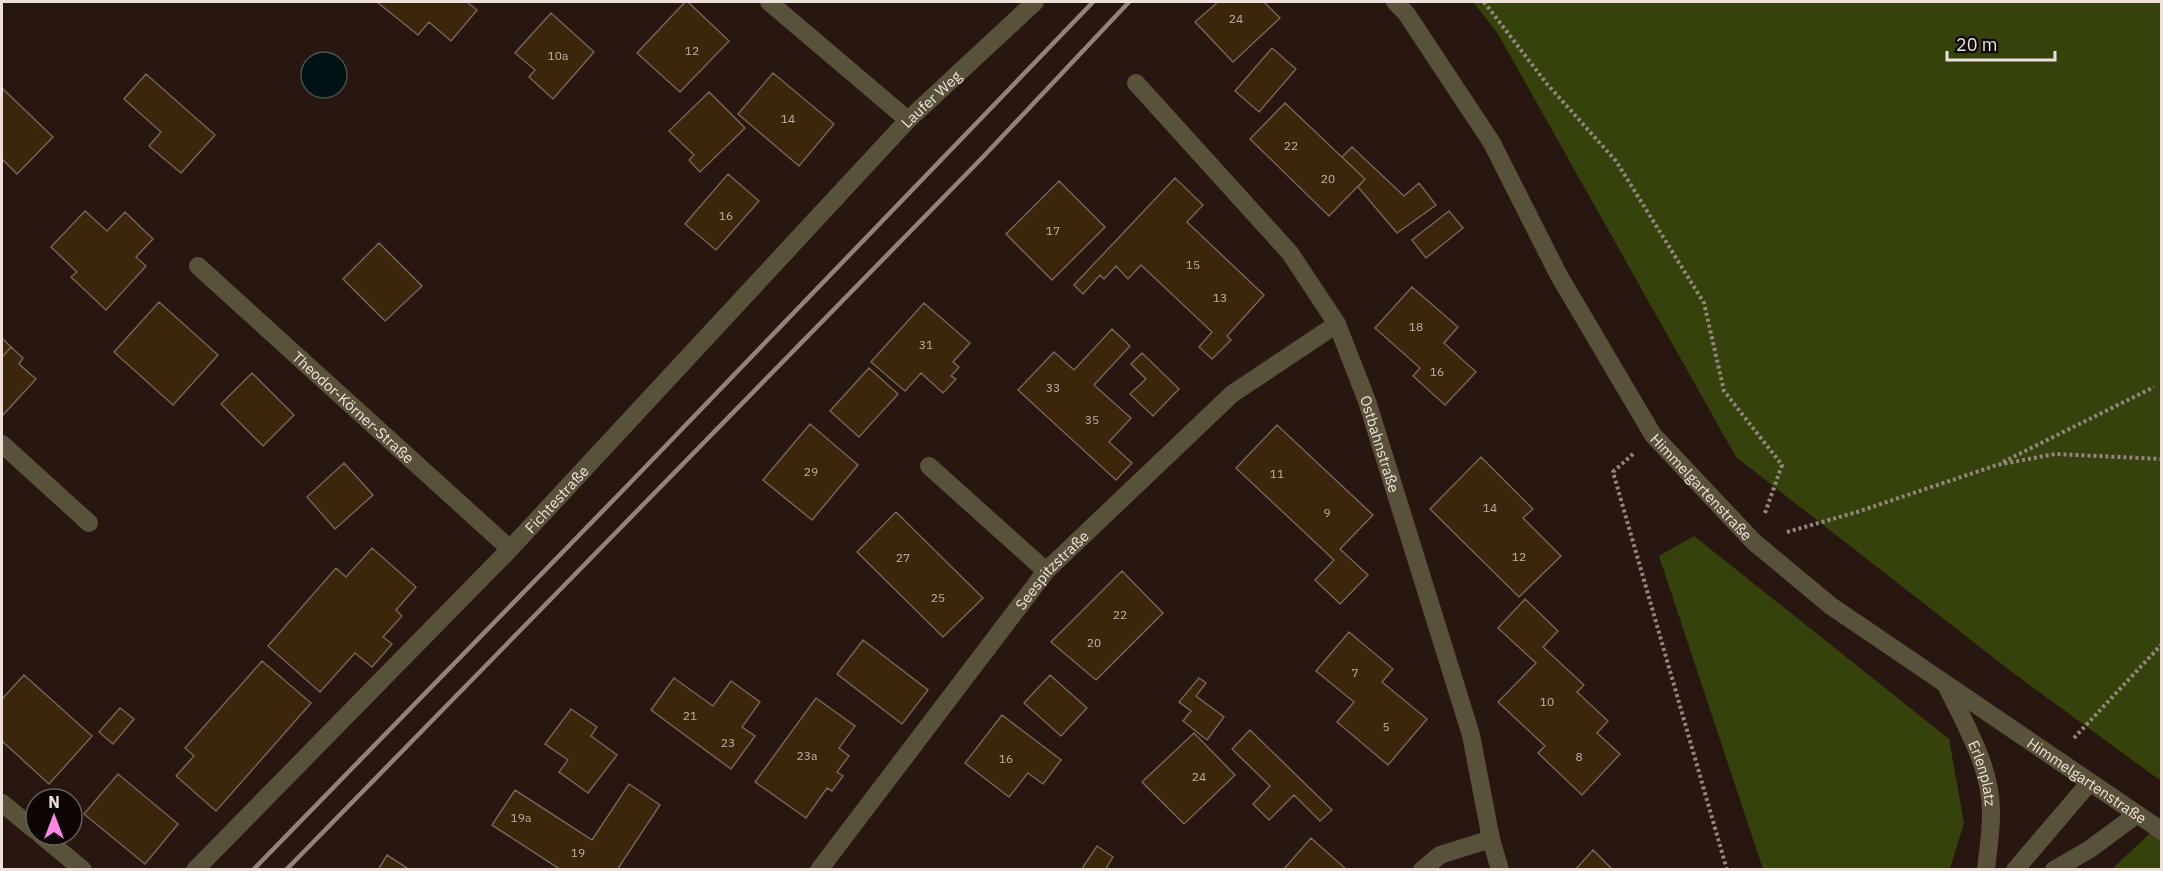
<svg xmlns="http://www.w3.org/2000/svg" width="2163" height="871" font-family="'IBM Plex Sans',sans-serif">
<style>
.green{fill:#35420b}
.water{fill:#001213;stroke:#47504f;stroke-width:1.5}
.building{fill:#3b260c;stroke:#736454;stroke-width:1.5}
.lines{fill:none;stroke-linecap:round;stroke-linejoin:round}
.path{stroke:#94857f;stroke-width:4;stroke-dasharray:3 3;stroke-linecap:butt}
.minor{stroke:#59523a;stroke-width:18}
.rail{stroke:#91827c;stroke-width:4.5}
.labels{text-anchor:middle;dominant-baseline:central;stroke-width:6;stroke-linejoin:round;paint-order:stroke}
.number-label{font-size:12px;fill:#c1b2a8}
.street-label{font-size:15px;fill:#eee1dc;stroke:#0c0503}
</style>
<rect width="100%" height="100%" fill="#281710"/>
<!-- green -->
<path class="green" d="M1473,2H2161V781L2012,672L1736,457L1498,34Z
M1694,536L1949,739L1964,823L1950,869H1763L1659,556Z
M2161,823V869H2112Z"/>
<!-- water -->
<path class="water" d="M301 75a23 23 0 1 1 46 0a23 23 0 1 1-46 0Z"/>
<!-- building -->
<path class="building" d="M377,2H467L477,10L451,41L429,22L418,35Z
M685,2H688L729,41L680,92L637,53Z
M1218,2H1264L1280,18L1233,62L1195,22Z
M551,13L594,52L553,99L529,77L535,70L515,53Z
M1272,48L1296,69L1259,112L1235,91Z
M773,73L834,124L799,166L738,114Z
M146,74L215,135L181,173L149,146L161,132L124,99Z
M2,88L53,137L17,174L2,159Z
M709,92L745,128L700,172L689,160L694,155L669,131Z
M1285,103L1365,179L1329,216L1250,139Z
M1352,147L1404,196L1419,183L1436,205L1397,233L1358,187L1365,179L1342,157Z
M728,174L759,201L716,250L685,224Z
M1175,178L1203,205L1187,222L1264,295L1227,336L1231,340L1212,359L1199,347L1212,332L1141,265L1128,279L1116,266L1104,279L1100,275L1083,294L1074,285Z
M1059,181L1105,227L1052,280L1006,234Z
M85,211L107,231L125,212L153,239L136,257L146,266L106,310L71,277L77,272L51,247Z
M1449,211L1463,228L1426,258L1412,240Z
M379,243L422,286L385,321L343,279Z
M1412,287L1458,327L1444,343L1476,372L1445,405L1413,376L1420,368L1375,328Z
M159,302L218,355L173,405L114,352Z
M924,303L970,343L953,362L959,367L951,376L956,379L943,393L921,373L905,391L871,362Z
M1112,329L1130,346L1094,385L1131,418L1109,442L1132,463L1116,480L1018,390L1054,352L1074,370Z
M2,338L11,347L2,357Z
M11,347L23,358L19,364L36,379L2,416V357Z
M1142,353L1179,389L1153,416L1130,394L1146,379L1131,364Z
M869,368L898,394L859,437L830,411Z
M252,373L294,415L263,446L221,404Z
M810,424L858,465L812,520L763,480Z
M1277,425L1373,515L1340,549L1368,575L1340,604L1315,580L1334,560L1236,468Z
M1481,457L1533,509L1523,518L1561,556L1519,597L1430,509Z
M344,463L373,495L335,529L307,497Z
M896,512L983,598L943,637L857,552Z
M372,548L416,587L396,610L402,616L383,637L392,644L372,667L355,653L320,692L268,646L336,568L346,577Z
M1122,571L1163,613L1096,680L1051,642Z
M1525,599L1558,631L1543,647L1584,685L1577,692L1608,721L1597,733L1620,754L1582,795L1538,753L1545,746L1498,702L1536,663L1498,628Z
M1349,632L1393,669L1382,682L1427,719L1388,765L1337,722L1354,702L1316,671Z
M863,640L928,690L902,724L837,674Z
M262,661L311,703L216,811L176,776L194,756L185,748Z
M24,675L92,736L49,784L2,741V699Z
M1050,675L1087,708L1061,736L1024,703Z
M674,678L713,706L731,681L760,702L742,727L755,736L731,769L651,710Z
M1199,678L1206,683L1196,696L1224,717L1207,740L1183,721L1191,711L1179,702Z
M816,698L855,726L839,748L849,756L837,772L843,776L832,791L827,788L806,818L755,782Z
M120,708L134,719L113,744L99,732Z
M571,709L597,727L591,736L617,755L588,793L559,772L568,760L545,744Z
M1002,715L1061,760L1043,784L1028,773L1009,797L965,763Z
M1250,730L1332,810L1320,821L1294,795L1269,820L1253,804L1270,786L1232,749Z
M1194,733L1235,775L1184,824L1142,782Z
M118,774L178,824L145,864L84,814Z
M629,784L660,805L617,870H561L492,825L515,790L592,840Z
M1311,838L1347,870H1283Z
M1097,846L1113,857L1105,870H1081Z
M1593,850L1613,870H1575Z
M387,855L410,870H378Z"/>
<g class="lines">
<!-- path -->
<path class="path" d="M1484,2L1547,84L1616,161L1704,303L1724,391L1782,465L1765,513
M1633,454L1613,472L1727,870
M2003,462L2154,387
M1787,532L1857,512L1997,465L2055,454L2162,459
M2074,738L2162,644"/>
<!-- minor -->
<g class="minor">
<path d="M769,2L908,120"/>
<path id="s1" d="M1395,2L1406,13L1492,143L1558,274L1653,435L1754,542L1831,606L2162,831"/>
<path id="s2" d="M1136,83L1290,253L1337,324L1367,401L1471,735L1491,839L1500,870"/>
<path id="s3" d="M198,266L510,549"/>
<path d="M2,444L89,523"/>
<path d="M929,466L1046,571"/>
<path id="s4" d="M1947,687C1966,726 1992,769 1991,814C1991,832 1988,851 1986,870"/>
<path d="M2,803L36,831"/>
<path d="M41,835L83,870"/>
<path id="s5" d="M195,870L510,549L908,120L1035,2"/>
<path id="s6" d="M819,870L1046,571L1232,394L1337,324"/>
<path d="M1422,870L1440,855L1491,839"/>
<path d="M2015,870L2090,782"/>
<path d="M2054,870L2090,849L2136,815"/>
</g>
<!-- rail -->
<path class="rail" d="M253,870L629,484L1093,2
M286,870L982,158L1129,2"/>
</g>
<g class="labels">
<!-- number labels -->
<g class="number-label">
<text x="1236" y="18">24</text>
<text x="692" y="50">12</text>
<text x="558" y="55">10a</text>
<text x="788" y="118">14</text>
<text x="1291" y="145">22</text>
<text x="1328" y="178">20</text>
<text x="726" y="215">16</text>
<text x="1053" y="230">17</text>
<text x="1193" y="264">15</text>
<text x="1220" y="297">13</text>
<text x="1416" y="326">18</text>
<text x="926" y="344">31</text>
<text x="1437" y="371">16</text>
<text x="1053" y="387">33</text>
<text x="1092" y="419">35</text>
<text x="811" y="471">29</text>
<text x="1277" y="473">11</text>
<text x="1490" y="507">14</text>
<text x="1327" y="512">9</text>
<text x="1519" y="556">12</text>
<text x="903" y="557">27</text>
<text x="938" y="597">25</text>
<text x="1120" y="614">22</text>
<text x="1094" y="642">20</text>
<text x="1355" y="672">7</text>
<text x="1547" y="701">10</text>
<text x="690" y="715">21</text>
<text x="1386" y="726">5</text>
<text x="728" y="742">23</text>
<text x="807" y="755">23a</text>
<text x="1579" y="756">8</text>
<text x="1006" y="758">16</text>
<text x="1199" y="776">24</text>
<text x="521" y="817">19a</text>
<text x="578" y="852">19</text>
</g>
<!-- street labels -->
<g class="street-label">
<text stroke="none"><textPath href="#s5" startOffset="1066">Laufer Weg</textPath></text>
<text stroke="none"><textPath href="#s3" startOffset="210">Theodor-Körner-Straße</textPath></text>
<text stroke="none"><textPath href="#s2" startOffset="442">Ostbahnstraße</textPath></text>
<text stroke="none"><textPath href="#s1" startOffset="576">Himmelgartenstraße</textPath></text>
<text stroke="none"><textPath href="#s5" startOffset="518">Fichtestraße</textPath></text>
<text stroke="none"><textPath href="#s6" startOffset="380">Seespitzstraße</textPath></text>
<text stroke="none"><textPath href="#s4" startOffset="94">Erlenplatz</textPath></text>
<text stroke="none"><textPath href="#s1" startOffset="1062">Himmelgartenstraße</textPath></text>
</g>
</g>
<!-- border -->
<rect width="2163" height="871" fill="none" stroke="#eee1dc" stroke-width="6"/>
<!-- north arrow -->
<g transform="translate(54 817)"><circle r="28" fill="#0c0503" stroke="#665d5a" stroke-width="1.5"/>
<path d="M0-4.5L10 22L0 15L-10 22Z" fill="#fc86e4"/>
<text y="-9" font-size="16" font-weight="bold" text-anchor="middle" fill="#eee1dc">N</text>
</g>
<!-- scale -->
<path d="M1947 51v9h108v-9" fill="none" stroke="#eee1dc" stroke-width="3"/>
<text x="1956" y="51" font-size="18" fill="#eee1dc" stroke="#0c0503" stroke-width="4.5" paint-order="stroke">20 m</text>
</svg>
